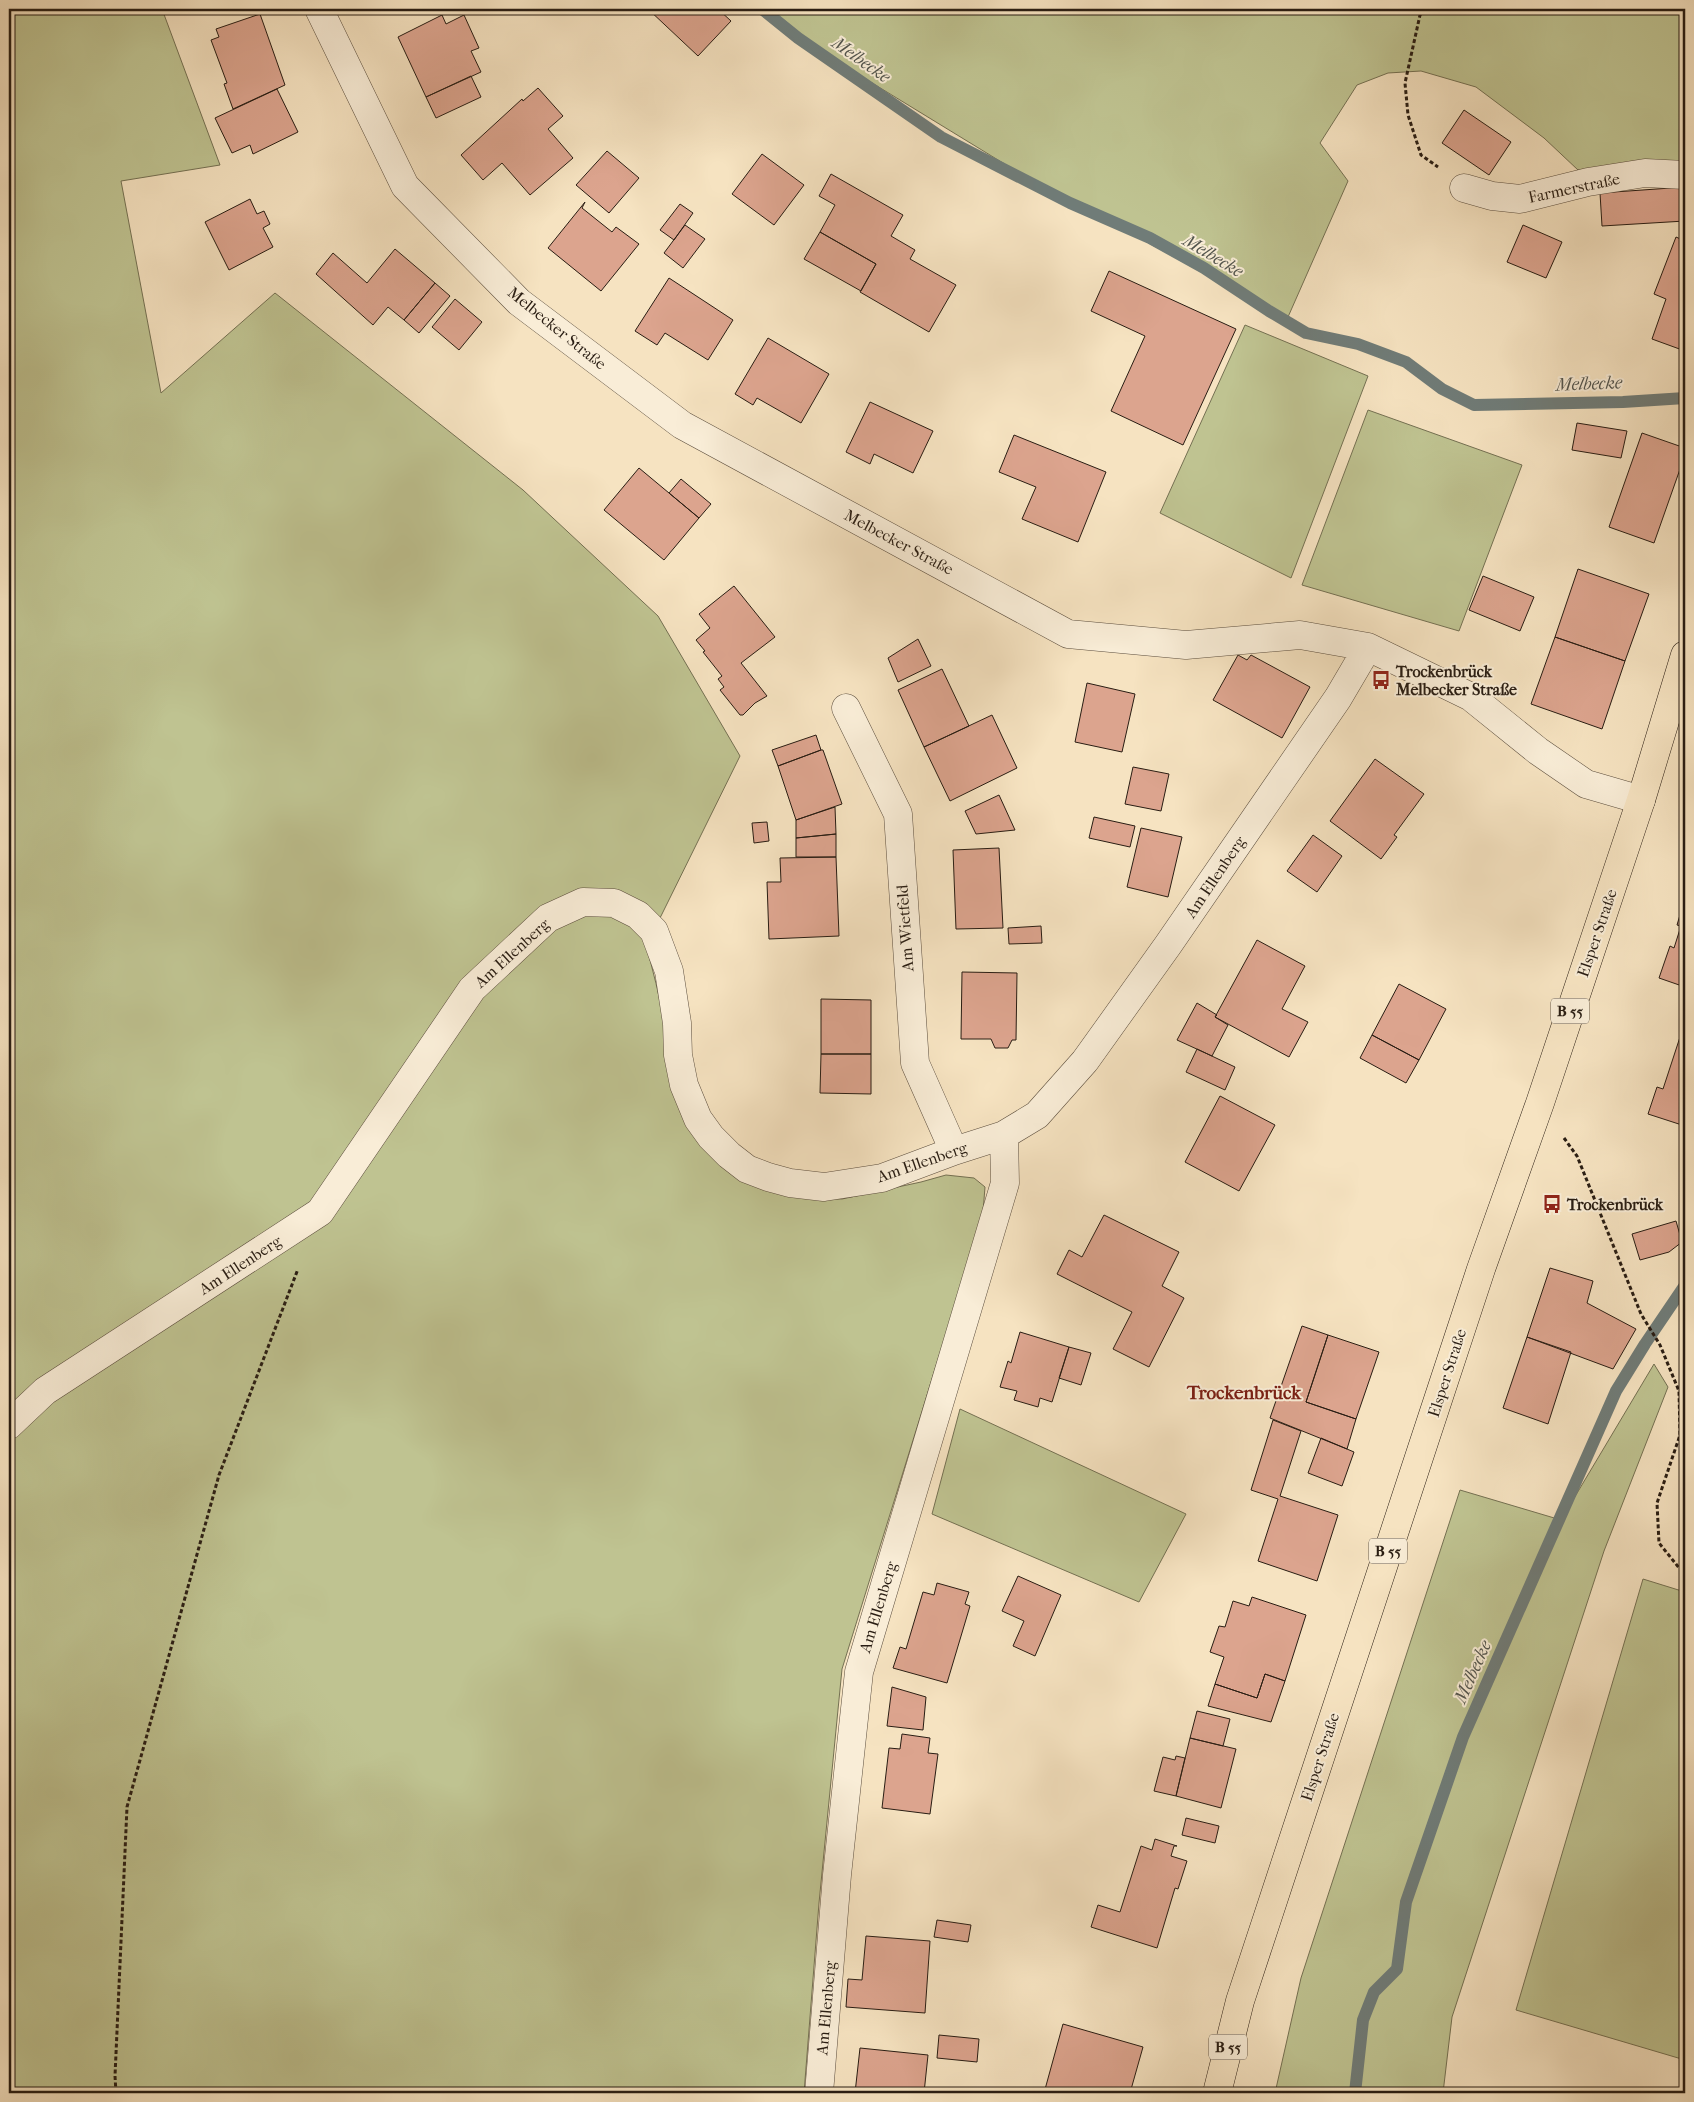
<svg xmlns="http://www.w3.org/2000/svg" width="1694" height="2102" font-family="'IM FELL French Canon',serif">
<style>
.green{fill:#bfc391;stroke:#747052}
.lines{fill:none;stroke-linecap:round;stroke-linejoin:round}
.stream{stroke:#707c78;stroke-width:12}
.building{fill:#dca48e;stroke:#291d13}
.minor-casing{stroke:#5c4e3e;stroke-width:29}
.major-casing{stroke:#291d13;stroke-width:29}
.path{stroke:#291d13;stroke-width:3;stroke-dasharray:4 2.5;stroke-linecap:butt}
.minor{stroke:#f9edd7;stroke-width:28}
.major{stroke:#f6e3c1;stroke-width:28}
.labels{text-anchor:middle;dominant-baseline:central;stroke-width:4;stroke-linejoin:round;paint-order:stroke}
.shield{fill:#f9edd7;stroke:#675b4e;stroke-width:1}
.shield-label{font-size:15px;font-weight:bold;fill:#291d13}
.street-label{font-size:16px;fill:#291d13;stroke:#f9edd7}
.poi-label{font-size:16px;font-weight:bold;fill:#291d13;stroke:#f9edd7;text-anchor:start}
.water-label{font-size:18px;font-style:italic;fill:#53554e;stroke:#f9edd7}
.quarter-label{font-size:19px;font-weight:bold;fill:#7a1f14;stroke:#f9edd7}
</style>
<rect width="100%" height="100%" fill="#f6e3c1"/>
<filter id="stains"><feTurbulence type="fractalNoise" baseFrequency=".004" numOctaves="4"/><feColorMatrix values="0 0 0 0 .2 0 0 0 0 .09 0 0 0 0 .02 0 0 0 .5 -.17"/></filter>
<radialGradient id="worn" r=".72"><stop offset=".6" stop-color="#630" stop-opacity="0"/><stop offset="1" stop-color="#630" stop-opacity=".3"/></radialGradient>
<!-- green -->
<path class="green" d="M9,9H162L220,165L121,181L161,393L275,293L523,490L658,616L740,756L661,916L645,942C661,997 671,1053 681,1110L809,1198L842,1199L921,1182L946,1175L974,1178L985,1187L983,1212L963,1279L842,1669L819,1903L804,2093H9Z
M768,9H1685V163L1639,164L1578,170L1544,138L1476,87L1421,71L1388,73L1357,85L1320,143L1348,181L1288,317L1039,185L810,45Z
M1245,325L1368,376L1291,578L1160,513Z
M1368,410L1522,465L1459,631L1302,585Z
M1654,1364L1668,1387L1604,1551L1452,2017L1443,2093H1275L1301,1978L1460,1490L1561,1520Z
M960,1409L1186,1514L1139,1602L932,1514Z
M1643,1579L1685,1592V2060L1516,2010Z"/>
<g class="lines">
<!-- stream -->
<path class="stream" d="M762,9L798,38L941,137L1070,203L1150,238L1204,268L1269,311L1306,333L1358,344L1406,362L1442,389L1474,405L1623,402L1685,398
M1355,2093L1363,2020L1374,1992L1397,1969L1406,1902L1463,1737L1616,1391L1645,1344L1685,1285"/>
</g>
<!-- building -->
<path class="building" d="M648,9H718L731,21L698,56Z
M260,14L285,85L233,109L224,84L227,83L211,40L219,37L216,29Z
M442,15L446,24L464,15L479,48L471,51L481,72L426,97L398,37Z
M471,76L481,97L436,118L426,97Z
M538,88L563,116L548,129L573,158L530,195L502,163L483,180L461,155L522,99L523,101Z
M277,89L298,132L253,154L250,145L232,153L215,118Z
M1464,110L1511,142L1489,175L1442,143Z
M607,151L639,178L609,213L576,185Z
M762,154L804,185L774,225L732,194Z
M831,174L903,215L891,236L915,250L910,259L956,285L929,332L860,292L876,264L820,232L835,205L819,196Z
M1685,187V221L1602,226L1600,193Z
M250,199L257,214L264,211L270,224L263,228L273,247L229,270L205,222Z
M585,202L582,208L612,232L616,227L639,244L601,291L548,248Z
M680,204L693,213L674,240L660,230Z
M685,225L705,239L683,268L664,253Z
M1523,225L1562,242L1546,278L1507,262Z
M820,232L876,264L861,291L804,259Z
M1676,237L1685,241V351L1652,339L1666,299L1654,294Z
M395,249L435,283L404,320L388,307L373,325L316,274L333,253L367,283Z
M1109,271L1236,329L1183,445L1111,411L1145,336L1091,311Z
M669,278L733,320L708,360L665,333L657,345L635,331Z
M435,283L450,296L419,333L404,320Z
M455,299L482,322L459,350L432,327Z
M768,338L829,374L801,423L757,398L753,405L735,394Z
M870,402L933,431L913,473L874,454L870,464L846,452Z
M1577,423L1627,431L1621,458L1572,450Z
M1642,433L1685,448V455L1654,543L1609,527Z
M1014,435L1106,472L1078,542L1022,519L1036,487L999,472Z
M639,468L699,518L664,560L604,510Z
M681,479L711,504L699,518L669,493Z
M1578,569L1649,594L1625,661L1555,637Z
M1483,576L1534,597L1520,631L1469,610Z
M734,586L775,637L741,663L767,696L755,703L743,715H740L720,690L724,687L718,679L722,676L703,652L705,651L696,640L710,628L699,614Z
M1555,637L1625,661L1602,729L1531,704Z
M918,639L931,666L898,682L888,658Z
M1238,655L1247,660L1251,655L1310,687L1282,738L1213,700Z
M942,669L969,726L924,747L898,690Z
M1087,683L1135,694L1122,752L1075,742Z
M992,715L1017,768L950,801L924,747Z
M816,735L821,750L778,766L772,750Z
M821,750H823L842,804L796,820L778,766Z
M1375,759L1424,794L1394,835L1397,837L1381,859L1330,821Z
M1133,767L1169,774L1161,811L1125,804Z
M999,795L1015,830L976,834L965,811Z
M835,807L836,834L796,838V820Z
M1094,817L1135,826L1130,847L1089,838Z
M767,822L769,841L754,843L752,823Z
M1141,828L1182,837L1168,897L1127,887Z
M836,834V857H796V838Z
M1313,835L1342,856L1317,892L1287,871Z
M999,848L1003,928L956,929L953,850Z
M836,857L839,936L769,939L767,882H781L780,858Z
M1685,898V987L1659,978L1670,946L1674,948L1681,926L1677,925Z
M1041,926L1042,943L1009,944L1008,928Z
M1257,940L1305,966L1282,1009L1308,1022L1289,1057L1215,1017Z
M962,972L1017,973L1016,1040H1012L1008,1048H995L991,1039H961Z
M1399,984L1446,1009L1419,1060L1372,1035Z
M821,999L871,1000V1054H821Z
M1197,1003L1217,1015L1215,1017L1228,1025L1212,1056L1177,1040Z
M1682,1031L1685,1032V1126L1648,1114L1657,1087L1663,1089Z
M1372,1035L1419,1060L1406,1083L1360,1058Z
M1197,1049L1235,1067L1225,1090L1186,1072Z
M821,1054H871V1094L820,1093Z
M1220,1096L1275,1125L1239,1191L1185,1162Z
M1104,1215L1179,1252L1162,1286L1184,1298L1149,1367L1113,1349L1132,1312L1057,1274L1069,1250L1082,1257Z
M1676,1221L1682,1242L1669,1252L1640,1260L1632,1234Z
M1550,1268L1593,1281L1587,1303L1636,1329L1613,1369L1527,1337Z
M1302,1326L1328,1335L1306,1402L1356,1419L1347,1449L1270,1418Z
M1020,1332L1069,1347L1052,1402L1040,1398L1038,1407L1014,1400L1017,1391L1000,1387L1008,1361L1011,1363Z
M1328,1335L1379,1352L1356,1419L1306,1402Z
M1527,1337L1571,1352L1548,1424L1503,1408Z
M1069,1347L1091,1353L1081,1385L1059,1378Z
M1273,1420L1301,1431L1280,1496L1338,1515L1317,1581L1258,1561L1278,1499L1251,1490Z
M1321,1438L1354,1452L1342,1486L1308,1473Z
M1018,1576L1061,1595L1035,1656L1013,1646L1024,1621L1002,1611Z
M937,1583L969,1592L965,1604L970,1606L947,1683L893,1668L900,1647L906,1649L923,1592L934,1595Z
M1252,1597L1306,1615L1285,1681L1265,1674L1257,1698L1215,1684L1224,1657L1210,1652L1219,1626L1225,1627L1233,1601L1249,1606Z
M1265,1674L1285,1681L1271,1722L1208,1706L1215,1684L1257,1698Z
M892,1687L926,1697L923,1730L887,1726Z
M1197,1711L1230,1719L1223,1746L1190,1738Z
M902,1734L930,1738L928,1753L938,1754L930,1814L882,1808L889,1748L900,1749Z
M1190,1738L1236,1749L1221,1808L1176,1796Z
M1176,1756L1185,1758L1176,1796L1154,1791L1163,1757L1175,1760Z
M1186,1818L1219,1826L1215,1843L1182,1835Z
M1155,1839L1177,1846H1174L1171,1856L1187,1861L1178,1889L1175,1888L1157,1948L1091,1927L1098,1905L1120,1912L1141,1846L1152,1850Z
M937,1920L971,1925L968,1942L934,1937Z
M866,1936L930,1941L925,2013L846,2007L848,1979L862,1980Z
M1063,2024L1143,2047L1130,2093L1114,2088L1112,2093H1044Z
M939,2035L979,2039L977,2062L937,2058Z
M860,2048L928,2055L924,2093H855Z"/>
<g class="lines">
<!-- minor casing -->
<g class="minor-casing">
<path id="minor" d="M319,9L405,186L519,302L682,425L1068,634L1186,645L1300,635L1368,647L1471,697L1538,751L1586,784L1641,800
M1464,188L1492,196L1520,199L1588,182L1645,173L1685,175
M846,708L898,814L915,1063L954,1151
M9,1425L45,1391L320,1212L472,989L548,918L583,902L614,903L638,915L654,931L669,971L677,1023L678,1055L684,1085L698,1119L711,1137L729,1155L747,1169L768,1177L790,1183L824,1187L882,1178L954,1151L1004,1135L1037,1115L1085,1061L1168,945L1338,698L1368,647
M819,2093L837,1875L859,1672L1005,1183L1004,1135"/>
</g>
<!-- major casing -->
<g class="major-casing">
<path id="major" d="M1217,2093L1240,2001L1481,1269L1540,1103L1641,800L1685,655"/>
</g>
<!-- path -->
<path class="path" d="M1433,9L1420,15L1405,83L1408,115L1421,155L1438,167
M1564,1138L1577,1156L1641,1314L1660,1345L1679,1391L1680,1435L1657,1503L1659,1543L1680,1569L1685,1572
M116,2093L115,2076L127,1807L219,1475L298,1269"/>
<!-- minor -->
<use href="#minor" class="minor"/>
<!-- major -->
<use href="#major" class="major"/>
</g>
<!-- icons -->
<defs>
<g id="bus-bare" transform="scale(1.5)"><path d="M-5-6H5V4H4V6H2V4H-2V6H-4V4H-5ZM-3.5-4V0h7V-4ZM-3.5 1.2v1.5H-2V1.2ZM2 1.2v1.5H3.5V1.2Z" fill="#8f2418" stroke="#f9edd7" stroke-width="2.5" paint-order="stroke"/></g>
</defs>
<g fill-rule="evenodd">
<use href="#bus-bare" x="1381" y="680"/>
<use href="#bus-bare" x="1552" y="1204"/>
</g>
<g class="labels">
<!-- shield labels -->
<g class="shield">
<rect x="1551" y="998.5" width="38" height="25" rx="4"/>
<rect x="1369" y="1538.5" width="38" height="25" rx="4"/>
<rect x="1209" y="2034.5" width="38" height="25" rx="4"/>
</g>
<g class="shield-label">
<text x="1570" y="1011">B 55</text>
<text x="1388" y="1551">B 55</text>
<text x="1228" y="2047">B 55</text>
</g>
<!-- street labels -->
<g class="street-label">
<text transform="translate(1574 188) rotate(-12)">Farmerstraße</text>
<text transform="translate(557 328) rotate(39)">Melbecker Straße</text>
<text transform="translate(899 542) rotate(28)">Melbecker Straße</text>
<text transform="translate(1215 877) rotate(-56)">Am Ellenberg</text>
<text transform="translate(905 928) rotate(-94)">Am Wietfeld</text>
<text transform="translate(1597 933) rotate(-71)">Elsper Straße</text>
<text transform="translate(512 953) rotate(-42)">Am Ellenberg</text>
<text transform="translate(922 1162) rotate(-19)">Am Ellenberg</text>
<text transform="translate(240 1265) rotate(-33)">Am Ellenberg</text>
<text transform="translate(1447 1373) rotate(-72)">Elsper Straße</text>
<text transform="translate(878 1607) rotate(-73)">Am Ellenberg</text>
<text transform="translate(1320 1757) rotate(-72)">Elsper Straße</text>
<text transform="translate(826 2008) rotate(-85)">Am Ellenberg</text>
</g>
<!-- poi labels -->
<g class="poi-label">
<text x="1396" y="671">Trockenbrück<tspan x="1396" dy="18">Melbecker Straße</tspan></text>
<text x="1567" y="1204">Trockenbrück</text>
</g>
<!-- water labels -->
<g class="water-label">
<text transform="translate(861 60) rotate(35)">Melbecke</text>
<text transform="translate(1213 256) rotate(31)">Melbecke</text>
<text transform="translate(1589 384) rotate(-2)">Melbecke</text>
<text transform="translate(1473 1672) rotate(-66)">Melbecke</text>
</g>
<!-- quarter labels -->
<g class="quarter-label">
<text x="1244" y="1393">Trockenbrück</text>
</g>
</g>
<!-- margin -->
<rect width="1694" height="2102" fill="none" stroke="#f6e3c1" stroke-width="30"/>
<rect x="10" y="10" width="1674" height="2082" fill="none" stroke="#291d13" stroke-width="2.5"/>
<rect x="15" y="15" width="1664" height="2072" fill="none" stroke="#291d13"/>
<rect width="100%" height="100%" filter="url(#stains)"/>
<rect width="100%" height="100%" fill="url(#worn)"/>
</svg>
